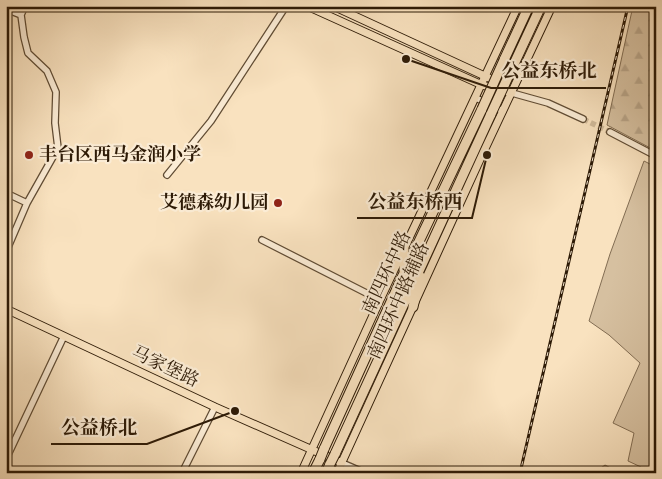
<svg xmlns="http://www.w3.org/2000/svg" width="662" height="479" font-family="'Old Standard TT','Noto Serif SC',serif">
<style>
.forest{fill:url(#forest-firs);stroke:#826d53}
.green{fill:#d6c0a0;stroke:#826d53}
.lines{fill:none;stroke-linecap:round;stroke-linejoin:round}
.minor-tunnel{stroke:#d0ba9a;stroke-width:5.5;stroke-dasharray:5.5 3;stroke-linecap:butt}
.minor-casing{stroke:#604c34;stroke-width:8}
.major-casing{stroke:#2d1a06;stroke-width:9}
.highway-casing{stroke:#2d1a06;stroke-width:11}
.minor{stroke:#fbecd5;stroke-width:5.5}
.major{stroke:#f9e2bf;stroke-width:7}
.highway{stroke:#f9e2bf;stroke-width:9}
.rail-casing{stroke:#2d1a06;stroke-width:3}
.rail{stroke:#fbecd5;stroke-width:1;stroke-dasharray:4;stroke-linecap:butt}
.highway-bridge-casing{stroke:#2d1a06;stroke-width:11;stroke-linecap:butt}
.highway-bridge{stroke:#f9e2bf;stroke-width:9}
.poi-dot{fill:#8f2418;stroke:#fbecd5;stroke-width:2}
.labels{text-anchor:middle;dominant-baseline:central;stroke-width:4.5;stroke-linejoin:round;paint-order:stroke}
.poi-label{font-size:18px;font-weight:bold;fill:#2d1a06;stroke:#fbecd5;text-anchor:start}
.street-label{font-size:18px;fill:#2d1a06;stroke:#fbecd5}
.leader{fill:none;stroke:#2d1a06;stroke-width:2}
.callout-dot{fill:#2d1a06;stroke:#fbecd5;stroke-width:2}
.callout-label{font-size:19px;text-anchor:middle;font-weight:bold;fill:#2d1a06;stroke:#fbecd5;stroke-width:4.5;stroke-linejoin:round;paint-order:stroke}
</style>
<defs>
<pattern id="forest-firs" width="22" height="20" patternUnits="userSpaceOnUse" patternTransform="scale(1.25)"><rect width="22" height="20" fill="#d6c0a0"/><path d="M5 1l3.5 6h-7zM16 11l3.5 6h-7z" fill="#b8a488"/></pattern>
</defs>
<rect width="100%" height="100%" fill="#f9e2bf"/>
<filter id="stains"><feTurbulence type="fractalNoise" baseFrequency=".004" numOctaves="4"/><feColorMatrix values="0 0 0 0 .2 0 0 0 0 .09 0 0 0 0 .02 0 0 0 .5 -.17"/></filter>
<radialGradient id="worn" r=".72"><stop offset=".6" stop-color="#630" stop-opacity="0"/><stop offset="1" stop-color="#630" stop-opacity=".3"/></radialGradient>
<!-- forest -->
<path class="forest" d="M633,6H656V151L607,125Z"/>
<!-- green -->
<path class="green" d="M644,161L656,167V473H638L641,467L628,461L634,433L613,423L640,363L609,335L589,321L610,254Z
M605,465L620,473H594Z"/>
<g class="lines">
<!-- minor-tunnel -->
<path class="minor-tunnel" d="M583,119L610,132"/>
<!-- minor casing -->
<g class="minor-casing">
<path id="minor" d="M6,9L21,15
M512,93L548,103L583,119
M476,98L503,111
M610,132L656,156
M167,175L211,121L286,6
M6,193L27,203
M262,240L380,300
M6,252L27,203L58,148L55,123L56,92L47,71L28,53L24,37L21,15L25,6
M6,459L64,336
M342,463L365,473
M182,473L215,407"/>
</g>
<!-- major casing -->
<g class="major-casing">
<path id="major" d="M307,6L482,85L512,93
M333,6L489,78
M6,309L215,407L342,463
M301,473L380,300L518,6
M337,473L483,153L552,6"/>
</g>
<!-- highway casing -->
<g class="highway-casing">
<path id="highway" d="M504,60L529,6
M514,64L541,6
M404,271V249
M413,307L420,276
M324,449L404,273L482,109
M335,454L491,114
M313,473L320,459
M326,473L330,464"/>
</g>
<!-- minor -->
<use href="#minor" class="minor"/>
<!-- major -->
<use href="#major" class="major"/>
<!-- highway -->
<use href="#highway" class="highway"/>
<!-- rail casing -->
<g class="rail-casing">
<path id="rail" d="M520,473L628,6"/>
</g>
<!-- rail -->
<use href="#rail" class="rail"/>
<!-- highway-bridge casing -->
<g class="highway-bridge-casing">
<path id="highway-bridge" d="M482,109L504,60
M491,114L514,64
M320,459L324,449
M330,464L335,454"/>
</g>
<!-- highway-bridge -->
<use href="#highway-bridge" class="highway-bridge"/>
</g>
<!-- markers -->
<g class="poi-dot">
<circle cx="29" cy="155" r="5"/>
<circle cx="278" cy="203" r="5"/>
</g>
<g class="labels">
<!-- poi labels -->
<g class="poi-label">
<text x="39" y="155">丰台区西马金润小学</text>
<text x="268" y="203" text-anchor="end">艾德森幼儿园</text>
</g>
<!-- street labels -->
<g class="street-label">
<text transform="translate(387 273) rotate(-65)">南四环中路</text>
<text transform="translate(399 301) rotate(-66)">南四环中路辅路</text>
<text transform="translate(165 367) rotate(25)">马家堡路</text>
</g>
</g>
<!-- callouts -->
<path class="leader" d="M406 59L491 88H606M487 155L472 218H357M235 411L147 444H51"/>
<g class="callout-dot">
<circle cx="406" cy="59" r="5"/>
<circle cx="487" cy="155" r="5"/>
<circle cx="235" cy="411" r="5"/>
</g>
<g class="callout-label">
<text x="549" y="77">公益东桥北</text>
<text x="415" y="208">公益东桥西</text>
<text x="99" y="434">公益桥北</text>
</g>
<!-- margin -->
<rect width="662" height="479" fill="none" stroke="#f9e2bf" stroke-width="25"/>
<rect x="8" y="8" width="647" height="464" fill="none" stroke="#2d1a06" stroke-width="2.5"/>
<rect x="12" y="12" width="637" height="454" fill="none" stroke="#2d1a06"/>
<rect width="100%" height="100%" filter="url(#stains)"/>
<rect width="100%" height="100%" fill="url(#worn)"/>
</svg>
